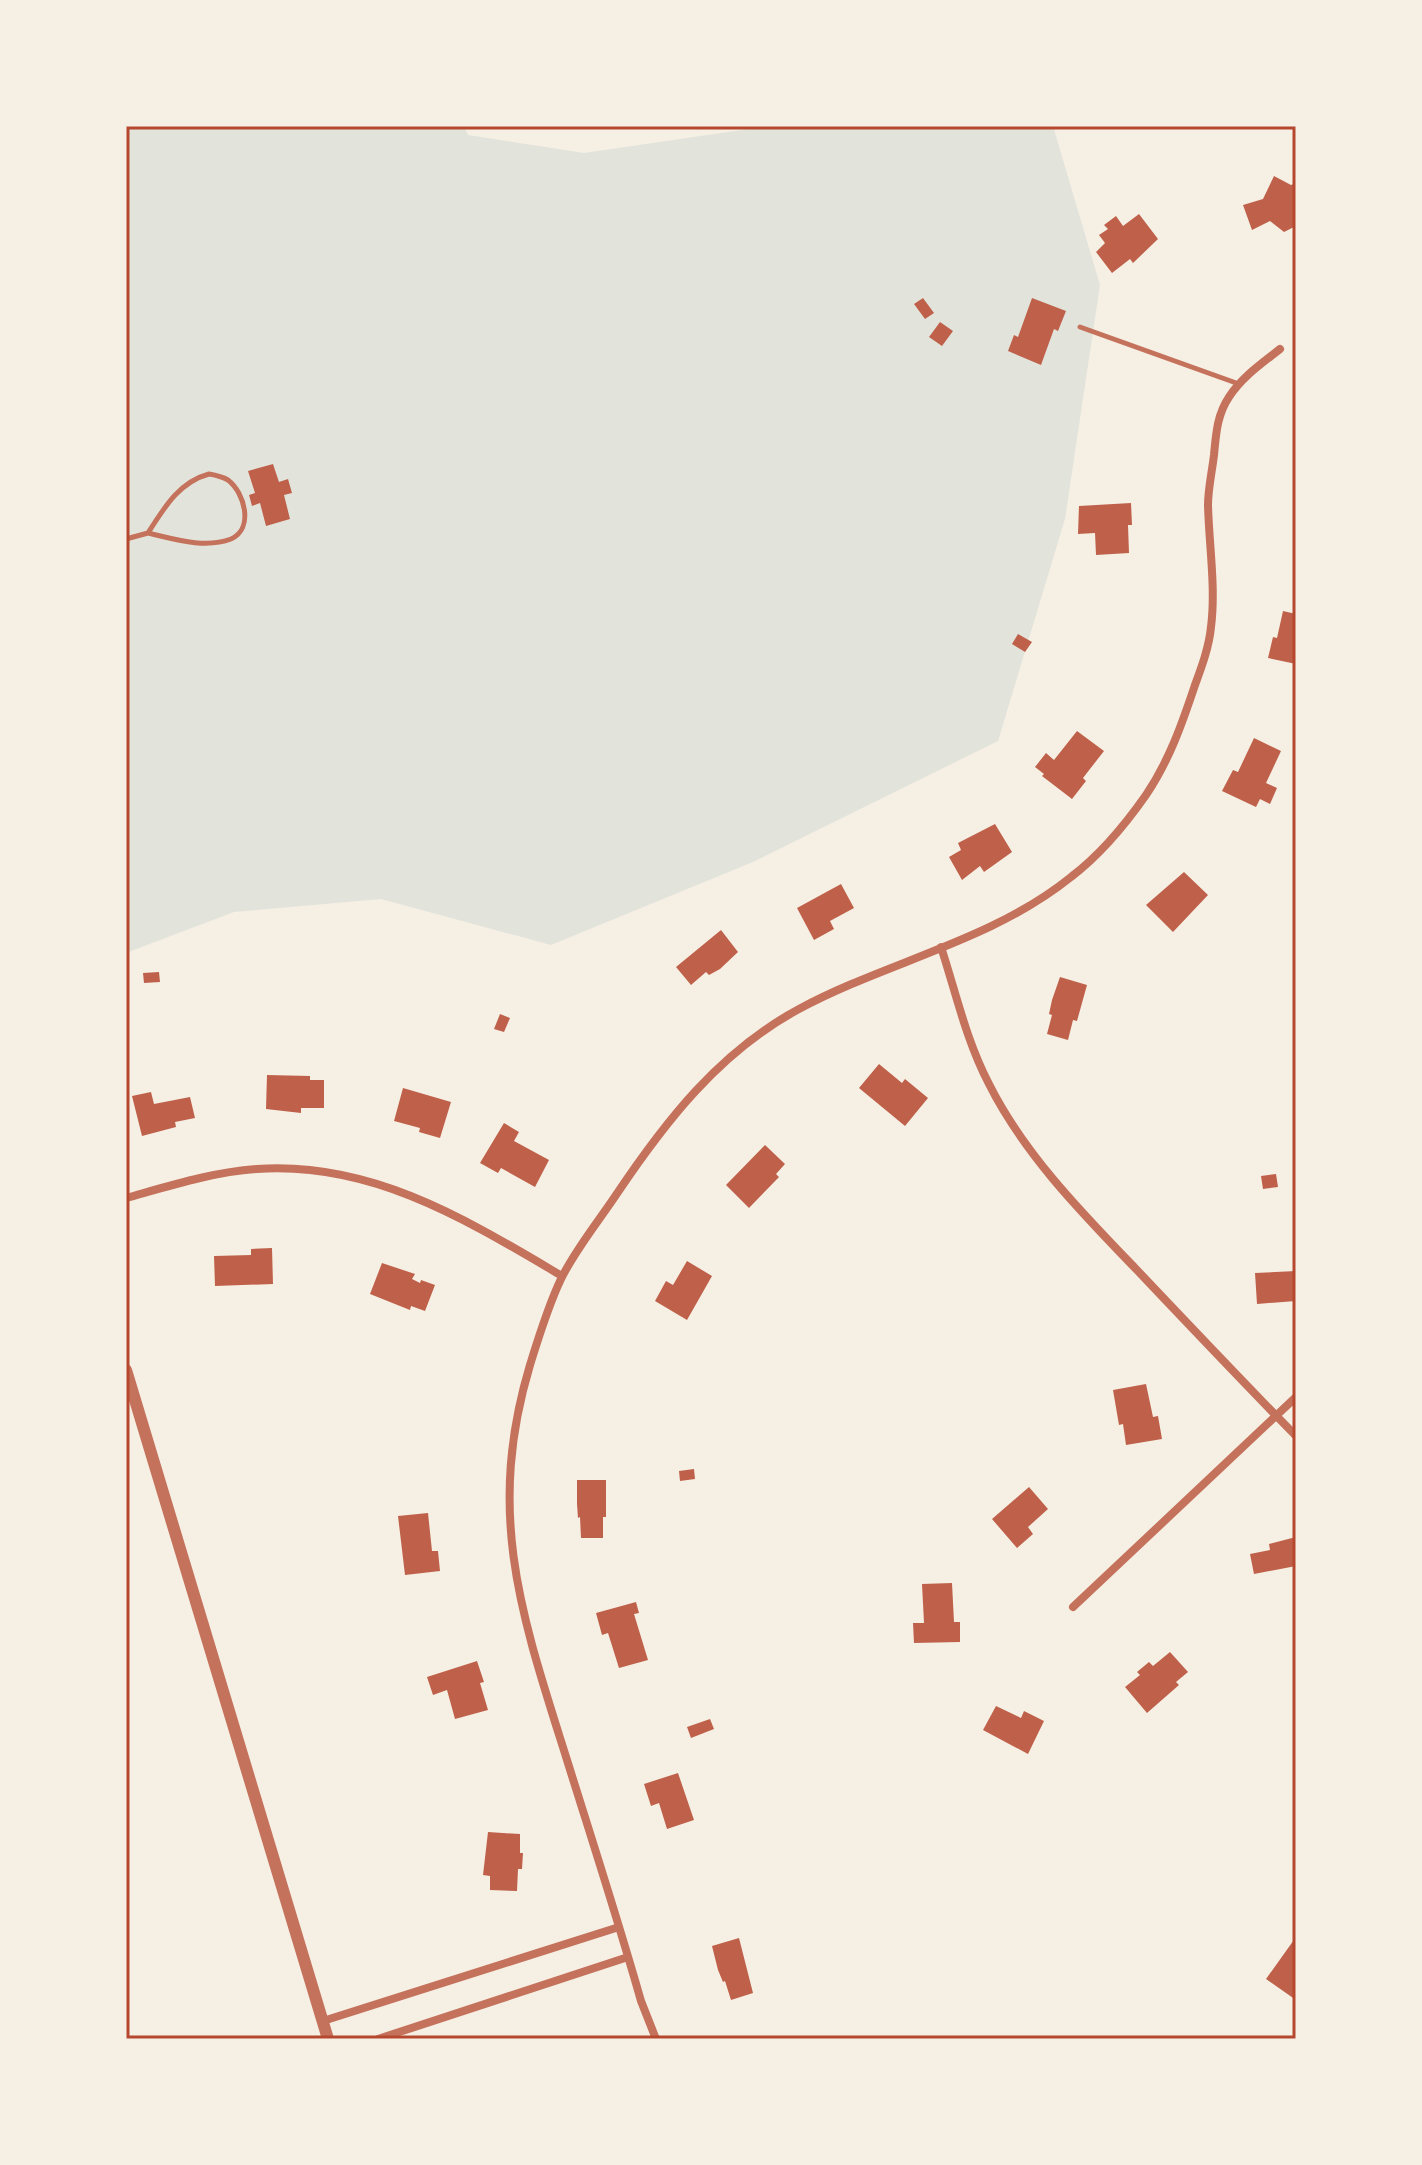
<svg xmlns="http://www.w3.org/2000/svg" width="1422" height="2165" font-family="'Crimson Pro',serif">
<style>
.green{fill:#e2e4dc}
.building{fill:#bf614a}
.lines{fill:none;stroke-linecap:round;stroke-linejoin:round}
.service{stroke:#c5725c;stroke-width:5}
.minor{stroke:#c5725c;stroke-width:8}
.tertiary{stroke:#c5725c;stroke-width:12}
.neatline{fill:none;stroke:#b5482f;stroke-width:3}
</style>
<rect width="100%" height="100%" fill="#f6efe4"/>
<!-- green -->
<path class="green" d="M126,126H464L468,135L584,153L770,126H1053L1100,285L1065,519L998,741L753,862L551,945L381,899L234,912L126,953Z"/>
<!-- building -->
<path class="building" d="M1274,176L1291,185L1296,183V226L1284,232L1270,221L1252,230L1243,205L1263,199Z
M1139,214L1158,239L1133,263L1130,259L1112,273L1096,252L1105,243L1099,235L1108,229L1104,225L1116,216L1123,226Z
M923,298L934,313L925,319L914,304Z
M1032,298L1066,311L1058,331L1054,329L1041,365L1008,351L1014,335L1018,337Z
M940,322L953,331L942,346L929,337Z
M273,464L279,482L288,479L292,493L284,495L290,519L266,526L260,503L252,506L249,495L255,493L248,471Z
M1131,503L1132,525H1128L1129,553L1096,555L1095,533L1078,534L1079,506Z
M1283,611L1296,614V664L1268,658L1273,637L1277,638Z
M1018,634L1032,642L1025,652L1012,644Z
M1077,731L1104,751L1083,778L1086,781L1072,799L1042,776L1044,774L1035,767L1046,753L1054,760Z
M1254,738L1281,751L1266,783L1277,788L1270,804L1260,799L1256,807L1222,791L1233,770L1238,772Z
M995,824L1012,852L984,872L980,866L962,880L949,857L961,850L958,843Z
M1184,872L1208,895L1173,932L1146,905Z
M841,884L854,908L830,921L834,929L814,940L797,908Z
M721,930L738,952L720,969L709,975L706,972L691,985L676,967Z
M159,972L160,982L144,983L143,973Z
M1060,977L1087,985L1077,1021L1073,1020L1068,1040L1047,1034L1052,1015L1049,1014L1052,1000Z
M500,1014L510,1018L504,1032L494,1029Z
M879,1064L902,1083L905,1079L928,1098L905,1126L859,1088Z
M267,1075L310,1076V1080H324V1108H301V1113L266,1109Z
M403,1088L451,1102L440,1138L419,1132L420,1128L394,1121Z
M151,1092L154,1104L190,1097L195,1118L175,1122L176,1127L142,1136L132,1096Z
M504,1123L519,1132L514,1141L549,1160L535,1187L501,1168L498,1173L480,1163Z
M765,1145L785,1164L776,1174L779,1177L749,1208L726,1185Z
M1276,1174L1278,1187L1263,1189L1261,1176Z
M272,1248L273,1284L215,1286L214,1256L251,1255V1249Z
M687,1261L712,1276L687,1320L655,1301L666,1281L673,1285Z
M382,1263L415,1274L412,1279L420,1283L421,1280L435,1285L425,1311L411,1306L410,1310L370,1294Z
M1296,1271V1301L1257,1304L1255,1273Z
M1146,1384L1153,1417L1158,1416L1162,1439L1126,1445L1123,1424L1119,1425L1113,1390Z
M694,1469L695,1479L680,1481L679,1471Z
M577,1480H606V1517H603V1538H581L580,1517L578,1518L577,1504Z
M1029,1487L1048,1509L1028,1527L1033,1534L1017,1548L992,1519Z
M428,1513L432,1551H438L440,1571L405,1575L398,1516Z
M1296,1537V1566L1254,1574L1250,1554L1270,1550L1269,1544Z
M952,1583L954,1622H960V1642L914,1643L913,1623H924L922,1584Z
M636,1602L639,1613L634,1614L648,1660L619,1668L608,1633L602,1635L596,1613Z
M1170,1652L1188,1672L1176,1682L1179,1685L1147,1713L1125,1687L1140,1675L1137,1672L1149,1662L1153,1666Z
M477,1661L484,1682L480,1683L488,1710L455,1719L447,1690L433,1695L427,1677Z
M996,1706L1021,1718L1024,1711L1044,1721L1028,1754L983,1730Z
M710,1719L714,1729L691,1738L687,1727Z
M678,1773L694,1820L667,1829L659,1803L651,1806L644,1784Z
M488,1832L520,1834V1853H523L522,1869H518L517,1891L490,1890V1876L483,1875Z
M1296,1937V2000L1266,1979Z
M739,1938L753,1993L731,2000L725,1981L723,1982L718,1970L712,1946Z"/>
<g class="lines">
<!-- service -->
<path class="service" d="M1080,327L1239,384
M209,474C215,475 223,477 228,480C245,493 254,529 231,539C205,549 174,539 148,533C164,508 179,482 209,474Z
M126,539L148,533"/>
<!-- minor -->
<path class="minor" d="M941,947C956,993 966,1040 989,1084C1024,1154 1082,1213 1136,1269C1189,1325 1242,1381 1296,1436
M126,1198C169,1186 213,1172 257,1169C372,1161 467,1220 562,1276
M1073,1607L1296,1397
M323,2021L619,1927
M378,2039L628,1957
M656,2039L641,2001C618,1920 592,1840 567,1760C522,1617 485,1515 530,1365C539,1336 548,1306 561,1279C575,1250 598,1222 616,1195C665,1122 719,1052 799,1009C886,962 992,941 1071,877C1100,855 1125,825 1146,795C1169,761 1182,724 1195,685C1202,666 1209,647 1211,627C1216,587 1209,545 1208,505C1208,489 1212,472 1214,455C1216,434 1217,415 1229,397C1242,377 1261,364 1280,349"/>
<!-- tertiary -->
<path class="tertiary" d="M126,1370L328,2039"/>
</g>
<!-- border -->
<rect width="1422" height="2165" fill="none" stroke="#f6efe4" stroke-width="256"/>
<rect x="128" y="128" width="1166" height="1909" class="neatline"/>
</svg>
